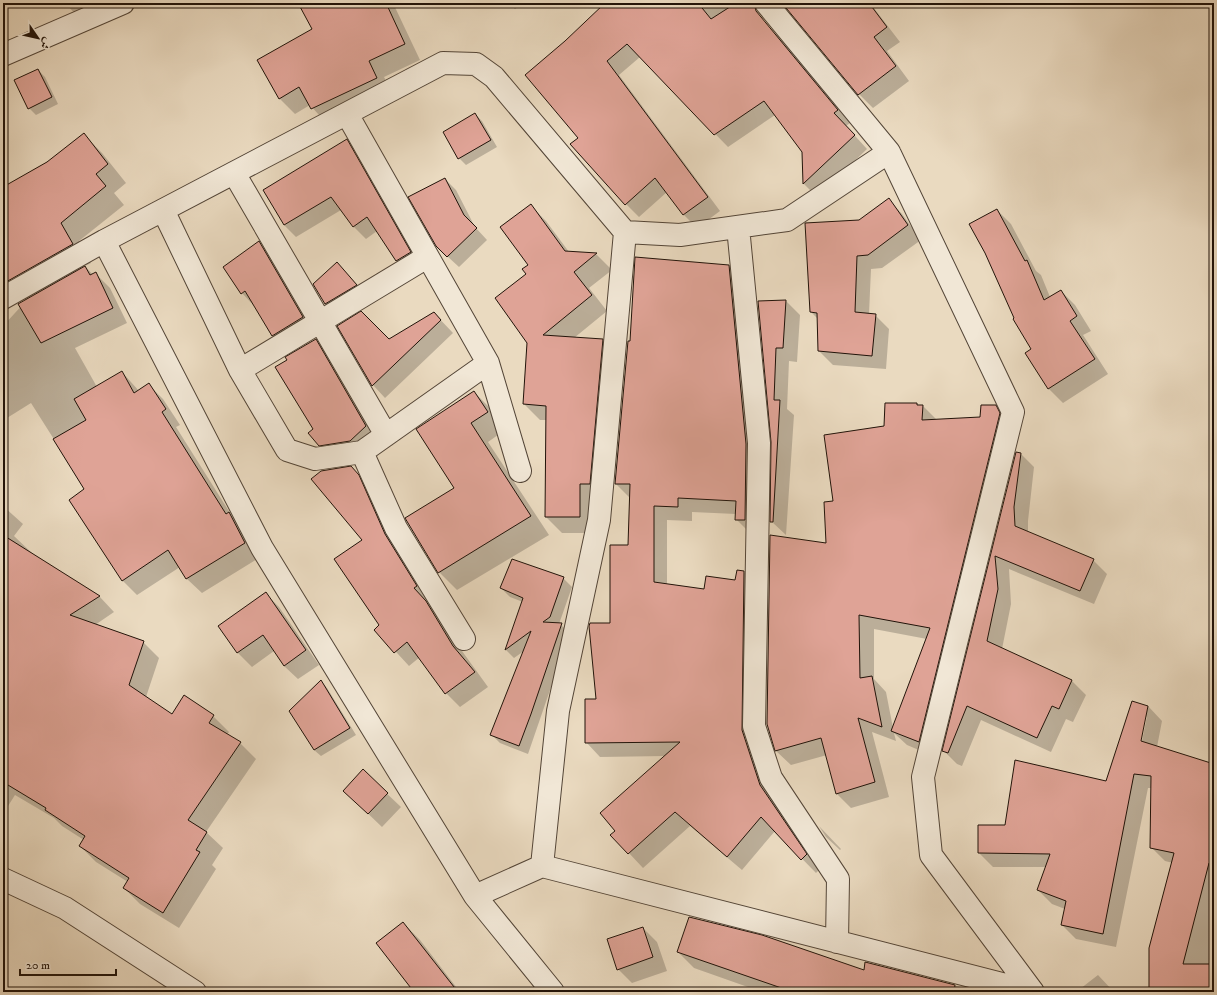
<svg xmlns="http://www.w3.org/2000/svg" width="1217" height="995" font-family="'IM FELL DW Pica',Amiri,serif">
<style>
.shadow{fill:#0003;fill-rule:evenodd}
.building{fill:#dfa396;stroke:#211309}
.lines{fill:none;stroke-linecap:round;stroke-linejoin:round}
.minor-casing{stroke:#534537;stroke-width:24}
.minor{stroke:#f1e7d6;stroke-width:22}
</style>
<rect width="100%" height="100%" fill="#eadac0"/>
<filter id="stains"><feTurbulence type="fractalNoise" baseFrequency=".005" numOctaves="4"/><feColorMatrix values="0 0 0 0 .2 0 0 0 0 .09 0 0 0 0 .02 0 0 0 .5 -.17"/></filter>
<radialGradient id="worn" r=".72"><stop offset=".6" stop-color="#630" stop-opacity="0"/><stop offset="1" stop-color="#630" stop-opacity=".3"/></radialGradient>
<!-- shadow -->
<path class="shadow" d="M65,3H127L79,18Z
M299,3H393L420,60L384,77L393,94L328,125L310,105L295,114L279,98L313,30Z
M508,3H524L515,9Z
M606,3H745L780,38L850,123L846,126L867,149L817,197L804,184L803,152L775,115L728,147L640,57L619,75L720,211L697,228L684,215L667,192L639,217L626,204L579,138L566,42Z
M801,3H870L900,42L887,51L909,81L873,108L859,94Z
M38,70L45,77L58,104L36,115L29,108Z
M475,114L482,121L497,147L466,165L459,158Z
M84,135L102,153L126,183L114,193L124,205L79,241L91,263L85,266L93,275L95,273L110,288L127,323L75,348L97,387L122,372L139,391L149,385L163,399L180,425L176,427L232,516L244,528L259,558L202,593L187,579L180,567L137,595L122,580L86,490L31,403L7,418L5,416L3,418V326L26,301L10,285L3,289V189L48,163Z
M347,140L359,152L422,264L409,272L397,261L377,231L366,239L354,227L341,210L296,237L284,225L264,190Z
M445,179L456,190L475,227L487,240L459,267L447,256Z
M889,200L902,214L921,240L882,268L871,269L869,314L875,315L889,329L886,369L833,365L819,351L818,319L811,312L859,221Z
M531,206L546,221L569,252L596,254L612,270L589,288L607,311L574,338L602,340L618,356L595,533H562L546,517L547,420H540L524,404L528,343V275L530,265Z
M997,210L1011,224L1036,271L1041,275L1050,297L1061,291L1075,305L1091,331L1083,335L1108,374L1063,403L1049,389L1026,353L1032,350Z
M259,243L273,256L316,331L287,349L273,335L255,307L242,293Z
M337,264L370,299L339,318L325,304Z
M729,266L743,280L760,458L750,533L736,519V514L692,512V521L667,520V585L705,590L736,582L744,572L758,587L756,745L820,869L816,873L775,831L742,870L690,826L643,868L612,835L616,831L666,756L600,757L586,742L597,700L611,624L629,546L630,498L616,484L631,342Z
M786,301L800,315L797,362L789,361L787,409L794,415L786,535L771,521L772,442L759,302Z
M434,313L453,333L385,398L373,385L339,326L389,340Z
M316,340L330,354L380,441L334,459L320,445L288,360Z
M474,392L492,410L505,430L488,442L549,535L457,590L439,572L407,518L456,488Z
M916,404L923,406L937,420L981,418L995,406L1010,421L933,756L907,745L894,733L896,741L872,732L889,797L851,808L837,794L827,755L791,765L776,751L827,544L835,502L885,427ZM874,629L927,639L893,728L886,692L874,679Z
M1020,453L1034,467L1028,521V533L1093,560L1107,574L1094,604L1009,569L1011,604L1002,649L1072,681L1086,695L1073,722L1066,719L1051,752L981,720L962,766L957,764L943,750Z
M351,467L365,481L430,600L427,602L440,616L449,633L488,687L460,707L446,693L420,657L409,666L376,630L381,626Z
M3,506L23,524L14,536L34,555L99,596L114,612L95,625L143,642L159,658L146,697L172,715L213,716L229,732L227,735L240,743L256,759L206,832L223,848L212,865L216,869L179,928L140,904L124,888L128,882L96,862L80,846L84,840L62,826L54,818L15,795L3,814Z
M563,578L572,587L559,624L570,632L528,754L500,743L491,734L524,651L514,658L506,650L523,602L510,597L501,588Z
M265,593L279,607L319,665L298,679L284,666L274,651L252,667L238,653L219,626Z
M321,681L327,688L356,735L321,756L314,750Z
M1214,693V710L1211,708Z
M1148,706L1162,721L1157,747L1214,765V992H1150L1173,863L1165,861L1151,847L1152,788H1148L1116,947L1076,939L1062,925L1065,909L1052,904L1038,890L1046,867H993L979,853L1006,826L1106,782ZM1147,716L1141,746L1139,745L1144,720Z
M363,771L401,807L382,827L359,805Z
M819,826L841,849L840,850L826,837Z
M403,923L420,940L460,992H416Z
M643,928L657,942L667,971L632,983L618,969Z
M678,952L865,972L866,963L960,987L964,992H762L694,968Z
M1098,975L1114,992H1076Z"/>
<!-- building -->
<path class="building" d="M298,3H386L405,44L369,61L377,78L311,109L299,87L279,99L257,60L312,29Z
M605,3H698L711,19L736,3H754L756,11L838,110L834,113L855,135L803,184L802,152L764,101L714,135L627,44L607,61L708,197L683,215L655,178L625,205L570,144L578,138L525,75L565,41Z
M782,3H869L887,27L874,37L896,66L858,95Z
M38,69L52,97L28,109L14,80Z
M475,113L491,140L458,159L443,132Z
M84,133L108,164L96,174L106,186L61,223L73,244L6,282L3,277V187L47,162Z
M347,139L411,252L396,261L367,217L353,227L331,197L284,225L263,190Z
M445,178L464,215L477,228L447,257L436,246L408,197Z
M889,198L908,225L868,255L857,256L855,312L876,314L872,356L818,351L817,313L810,312L805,223L859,220Z
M531,204L565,251L597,253L574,272L592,295L543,335L603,339L590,484H580V517H545L546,406L523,404L527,343L495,298L526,274L522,269L528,265L500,227Z
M997,209L1025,261L1027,260L1044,300L1061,290L1077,316L1070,321L1095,359L1048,389L1025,353L1031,349L1013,319L1014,318L985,253L969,224Z
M259,241L303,317L272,336L245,291L241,294L223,267Z
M635,257L729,265L746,444L745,520H735L736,501L678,498V507L654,506V582L704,589L706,576L735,580L737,570L744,571L742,730L760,785L807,854L801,860L761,817L727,857L675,812L628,854L610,835L615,831L600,813L680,742L585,743V699H596L589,626L590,623H610V545H628L630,484H615L628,341H630Z
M337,262L357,285L325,304L313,284Z
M85,266L90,275L96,272L113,308L41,343L18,304Z
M786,300L783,348H776L774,400H780L773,522H770L771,442L758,301Z
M361,311L389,339L434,312L441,320L372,386L337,326Z
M316,339L366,426L350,441L319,446L308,433L313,429L275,367L287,360L285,357Z
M122,371L134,393L149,383L166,409L162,412L226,514L229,512L245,543L186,579L168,550L122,581L69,500L84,489L53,439L86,420L74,399Z
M474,391L488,412L471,423L531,516L438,573L405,518L454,488L416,429Z
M885,403H917V405H923L922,420L980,417L981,405H996L1000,413L919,742L891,731L930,628L859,615L860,678L872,676L882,727L858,718L875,782L836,794L821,738L775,751L767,724L770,535L826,543L824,502L833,501L824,435L884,426Z
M1016,452L1021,453L1014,507L1015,526L1094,559L1080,591L995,556L998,589L987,641L1072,680L1059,709L1052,706L1037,738L967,706L948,753L942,751Z
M351,466L359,475L385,534L417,586L414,588L426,601L453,646L475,672L445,694L407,642L394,653L374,630L379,625L334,559L362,540L311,479L321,471Z
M3,535L100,596L70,615L144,641L129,685L172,714L184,695L214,715L209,723L241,742L188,820L207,832L196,850L200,852L163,913L123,888L129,878L79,846L85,836L45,810L46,808L3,782Z
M512,559L564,577L550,617L543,622L562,623L531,714L519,746L490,735L531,631L505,650L523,598L500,588Z
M266,592L306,650L284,666L263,635L237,653L218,626Z
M321,680L350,728L314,750L289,711Z
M1132,701L1148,706L1141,741L1214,764V864L1209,863L1183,964H1214V992H1149V948L1174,853L1150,848L1151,776L1134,774L1103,934L1061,925L1066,901L1037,890L1050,854L978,853V825H1005L1015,760L1106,781Z
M363,769L388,793L368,814L343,791Z
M689,917L762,935L864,970L865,962L955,985L954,992H793L677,952Z
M403,922L458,992H414L376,943Z
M643,927L653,957L617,970L607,939Z"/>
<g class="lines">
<!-- minor casing -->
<g class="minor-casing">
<path id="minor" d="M766,3L889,152
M3,55L123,3
M347,114L488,363L520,471
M234,173L386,435
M163,210L240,370L287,450L315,459L362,452L488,363
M738,227L759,443L754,726L771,778L838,879L837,942
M104,241L262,548L475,896L542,866
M3,298L104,241L443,63L476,64L494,77L625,232L599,520L558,711L542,866L1033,992L931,855L923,777L1013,412L889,152L787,220L680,235L625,232
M240,370L427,257
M362,452L396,528L464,639
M3,879L65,908L195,992
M475,896L553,992"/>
</g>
<!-- minor -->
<use href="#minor" class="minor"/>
</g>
<!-- margin -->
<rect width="1217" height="995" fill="none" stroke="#eadac0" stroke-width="16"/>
<rect x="4" y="4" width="1209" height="987" fill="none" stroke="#211309" stroke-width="2"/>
<rect x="8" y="8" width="1201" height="979" fill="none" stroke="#211309"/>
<!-- north arrow -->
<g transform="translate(38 38) rotate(124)" stroke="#f1e7d6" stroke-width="3" paint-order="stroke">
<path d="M0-3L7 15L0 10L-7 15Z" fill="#211309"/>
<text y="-6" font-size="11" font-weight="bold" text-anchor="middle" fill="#211309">ش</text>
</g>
<!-- scale -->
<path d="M20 969v6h96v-6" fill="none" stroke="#211309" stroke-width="2"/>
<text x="26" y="969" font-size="12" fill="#211309" stroke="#f1e7d6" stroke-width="3" paint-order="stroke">20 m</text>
<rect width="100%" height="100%" filter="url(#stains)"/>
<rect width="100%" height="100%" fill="url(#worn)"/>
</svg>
